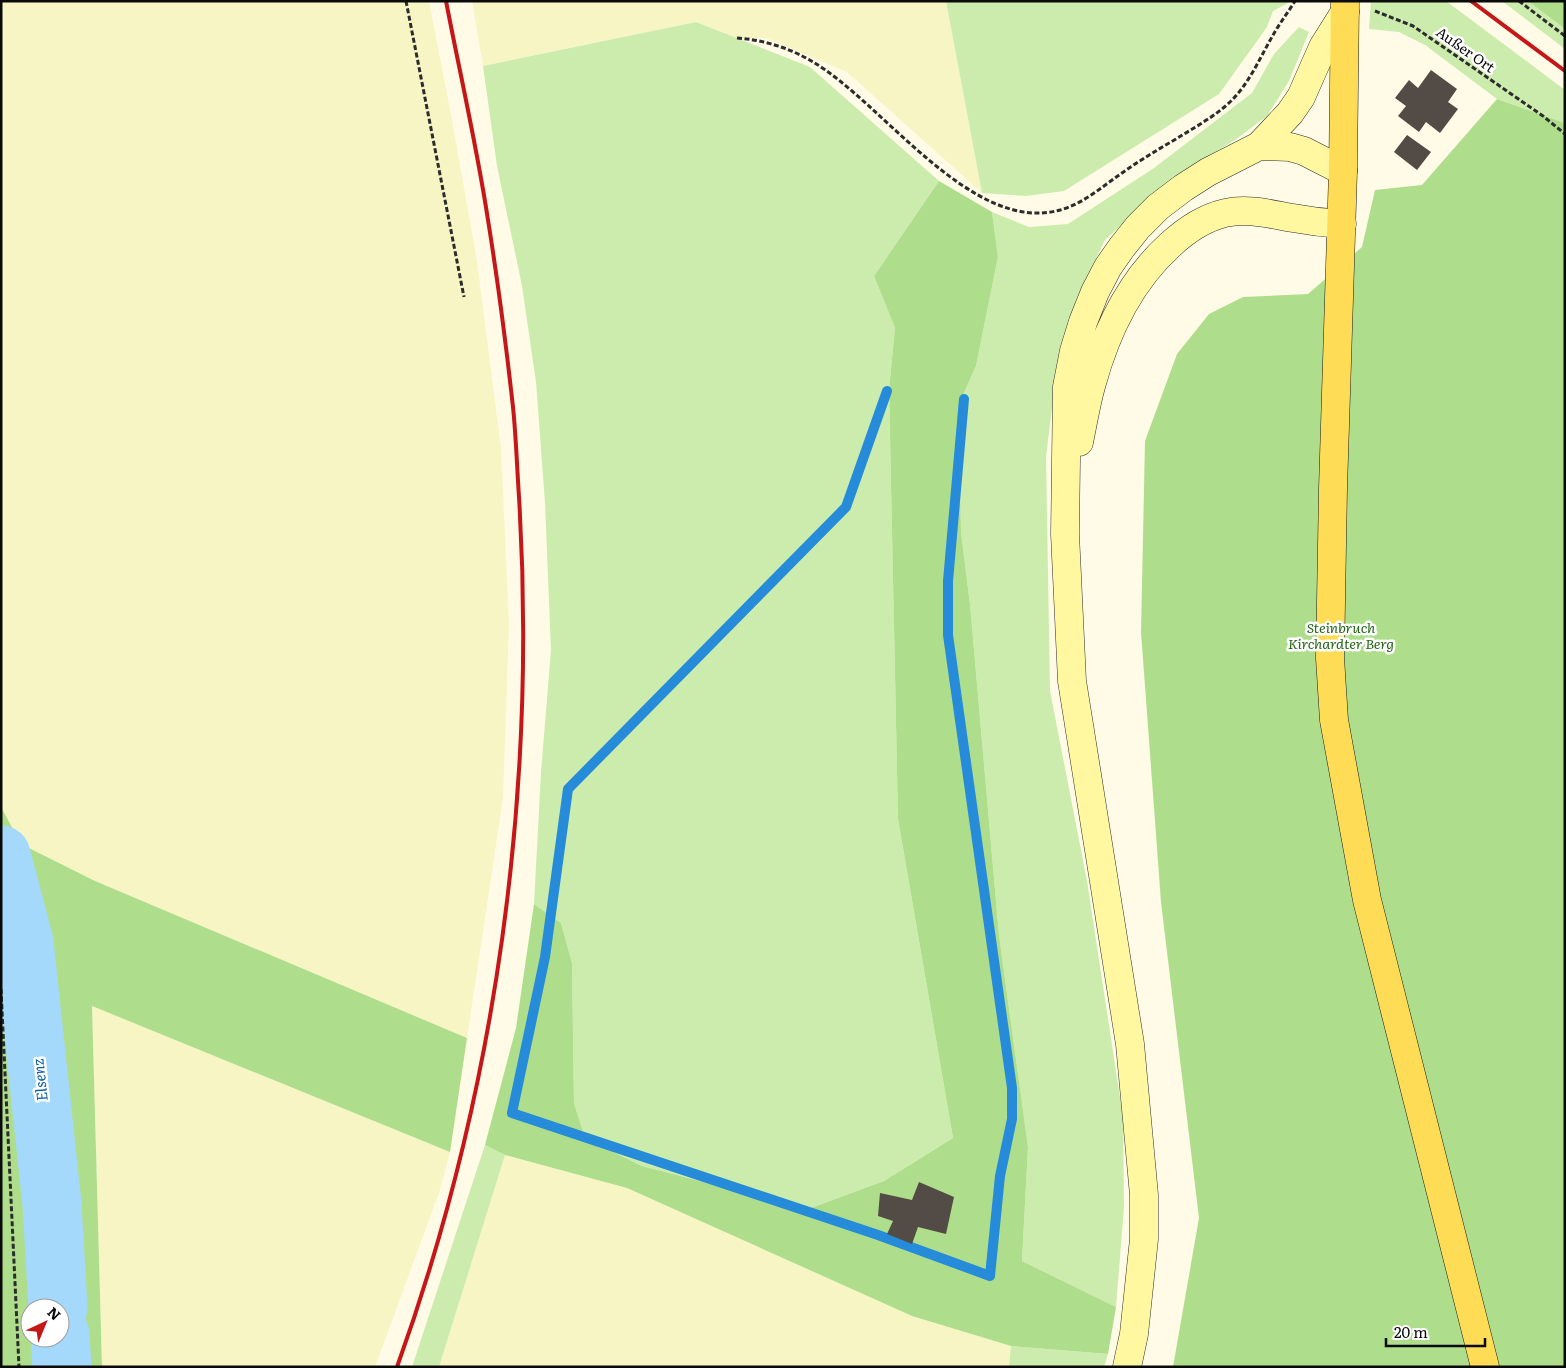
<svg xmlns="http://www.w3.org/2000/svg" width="1566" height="1368" font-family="Literata,serif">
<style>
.farmland{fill:#f7f5c4}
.green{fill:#ccecad}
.forest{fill:#aede8b;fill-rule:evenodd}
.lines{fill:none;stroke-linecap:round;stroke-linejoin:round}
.stream{stroke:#268cd9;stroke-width:10}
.river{stroke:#a5d9fc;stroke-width:59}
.building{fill:#534b45}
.secondary-casing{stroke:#2c2c2c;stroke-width:29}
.primary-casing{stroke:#1b1b1b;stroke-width:29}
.path{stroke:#2c2c2c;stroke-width:3;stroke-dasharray:5 2.5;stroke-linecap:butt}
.secondary{stroke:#fff8a1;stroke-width:28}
.primary{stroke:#ffdc56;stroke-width:28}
.rail{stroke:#c51719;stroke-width:4}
.labels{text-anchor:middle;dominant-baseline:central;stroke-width:5;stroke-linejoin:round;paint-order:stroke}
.street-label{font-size:14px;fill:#0a0a0a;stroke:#fff}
.park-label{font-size:14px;font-style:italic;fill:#246616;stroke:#fff}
.water-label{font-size:15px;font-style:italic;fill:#0a5ca5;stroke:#fff}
</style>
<rect width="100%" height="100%" fill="#fffbe6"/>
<!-- farmland -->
<path class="farmland" d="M1,1H429L452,120L477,261L501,448L509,625L503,798L467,1038L95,881L21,844L1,807Z
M472,1H946L982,193L847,72L766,38H737L696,22L483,66Z
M92,1006L450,1152L439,1193L375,1367H102Z
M505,1155L627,1188L912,1316L1011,1346L1009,1367H439Z"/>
<!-- green -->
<path class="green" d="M946,1H1292L1273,11L1267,27L1219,94L1064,191L1026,196L982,193Z
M1371,1H1446L1565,90V123L1497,99L1425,45L1399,32L1369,29Z
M1502,1H1528L1565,29V49Z
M696,22L810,67L939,181L874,276L895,328L889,389L898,819L953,1138L884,1181L808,1209L642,1166L585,1138L574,1103L572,963L561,923L534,904L541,772L551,650L545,503L536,382L522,286L497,166L483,66Z
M1299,27L1309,32L1289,81L1267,116L1235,140L1173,177L1105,240L1077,297L1056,375L1046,457L1050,691L1087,881L1123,1117L1124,1207L1116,1307L1022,1261L1028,1147L999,935L970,604L961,532L959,404L976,366L998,257L992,212L1029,227L1068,224L1154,168L1252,93L1274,54Z
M485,1145L505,1155L439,1367H412Z
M1011,1346L1108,1354L1104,1367H1009Z"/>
<!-- forest -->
<path class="forest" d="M1528,1H1565V29Z
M1497,99L1565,123V1367H1173L1199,1218L1161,902L1141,632L1145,441L1177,354L1209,314L1243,297L1308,294L1362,247L1375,190L1422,185Z
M939,181L992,212L998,257L976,366L959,404L961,532L970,604L999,935L1028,1147L1022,1261L1116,1307L1108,1354L1011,1346L912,1316L627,1188L505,1155L485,1145L516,1028L534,904L561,923L572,963L574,1103L585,1138L642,1166L808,1209L884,1181L953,1138L898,819L889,389L895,328L874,276Z
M1,807L21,844L95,881L467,1038L450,1152L92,1006L102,1367H1ZM30,1308H60V1338H30Z"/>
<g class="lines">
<!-- stream -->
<path class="stream" d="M887,391L846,507L568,789L545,957L512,1113L878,1235L990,1276L1000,1176L1012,1119V1088L948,635V581L964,399"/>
<!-- river -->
<path class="river" d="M1,855L24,942L52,1204L58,1308
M60,1334L62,1367"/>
</g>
<!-- building -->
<path class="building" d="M1431,70L1457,89L1448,102L1458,109L1440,133L1426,122L1419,132L1398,116L1406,106L1395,98L1409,80L1418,88Z
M1407,135L1431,152L1417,170L1394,152Z
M919,1182L954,1197L946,1234L918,1227L912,1244L887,1234L893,1221L878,1216L880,1193L912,1200Z"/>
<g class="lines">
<!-- secondary casing -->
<g class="secondary-casing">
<path id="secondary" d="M1259,146L1290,147L1304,151L1343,171
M1079,442C1083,423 1086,404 1091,386C1105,334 1129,282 1170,245C1185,231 1204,218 1225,213C1248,208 1270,214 1293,218C1309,221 1325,223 1342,224
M1127,1367L1134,1334L1144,1239V1195L1130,1044L1072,681L1065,534L1067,387L1074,351L1083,322L1095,292L1108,267L1122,247L1138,227L1158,207L1183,188L1208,172L1259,146L1275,129L1290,113L1301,97L1323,47L1345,12"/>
</g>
<!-- primary casing -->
<g class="primary-casing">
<path id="primary" d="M1345,1L1343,171L1333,489L1330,658L1334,720L1367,900L1485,1367"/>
</g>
<!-- path -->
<path class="path" d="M406,1L464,297
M1519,1L1565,36
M1375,11L1413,26L1543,116L1565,134
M737,38C764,40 790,48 813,62C882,102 972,235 1060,210C1083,204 1103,186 1122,173C1139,161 1157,150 1176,139C1195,127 1216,116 1232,100C1251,81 1262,53 1276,30C1282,20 1289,11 1295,1
M1,989L19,1367"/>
<!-- secondary -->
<use href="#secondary" class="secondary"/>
<!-- primary -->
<use href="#primary" class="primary"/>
<!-- rail -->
<path class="rail" d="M1471,1L1565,71
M397,1367C497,1090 537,790 519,497C517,467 516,436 513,407C506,344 498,282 488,220C477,147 460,74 446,1"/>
</g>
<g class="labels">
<!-- street labels -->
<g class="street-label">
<text transform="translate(1466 49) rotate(35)">Außer Ort</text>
</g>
<!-- park labels -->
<g class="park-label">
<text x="1341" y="627">Steinbruch<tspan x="1341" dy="16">Kirchardter Berg</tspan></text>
</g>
<!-- water labels -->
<g class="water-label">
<text transform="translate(39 1080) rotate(-96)">Elsenz</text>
</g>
</g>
<!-- border -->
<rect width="1566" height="1368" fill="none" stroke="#0a0a0a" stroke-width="5"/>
<!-- north arrow -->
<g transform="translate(45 1323) rotate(44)"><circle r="24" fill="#ffffff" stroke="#9d9d9d"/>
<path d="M0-4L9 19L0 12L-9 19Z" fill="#c51719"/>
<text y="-8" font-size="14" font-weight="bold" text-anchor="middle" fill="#0a0a0a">N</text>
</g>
<!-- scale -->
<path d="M1386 1338v8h99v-8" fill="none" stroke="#0a0a0a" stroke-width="2.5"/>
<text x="1394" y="1338" font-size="15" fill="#0a0a0a" stroke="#ffffff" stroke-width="4" paint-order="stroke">20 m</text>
</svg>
